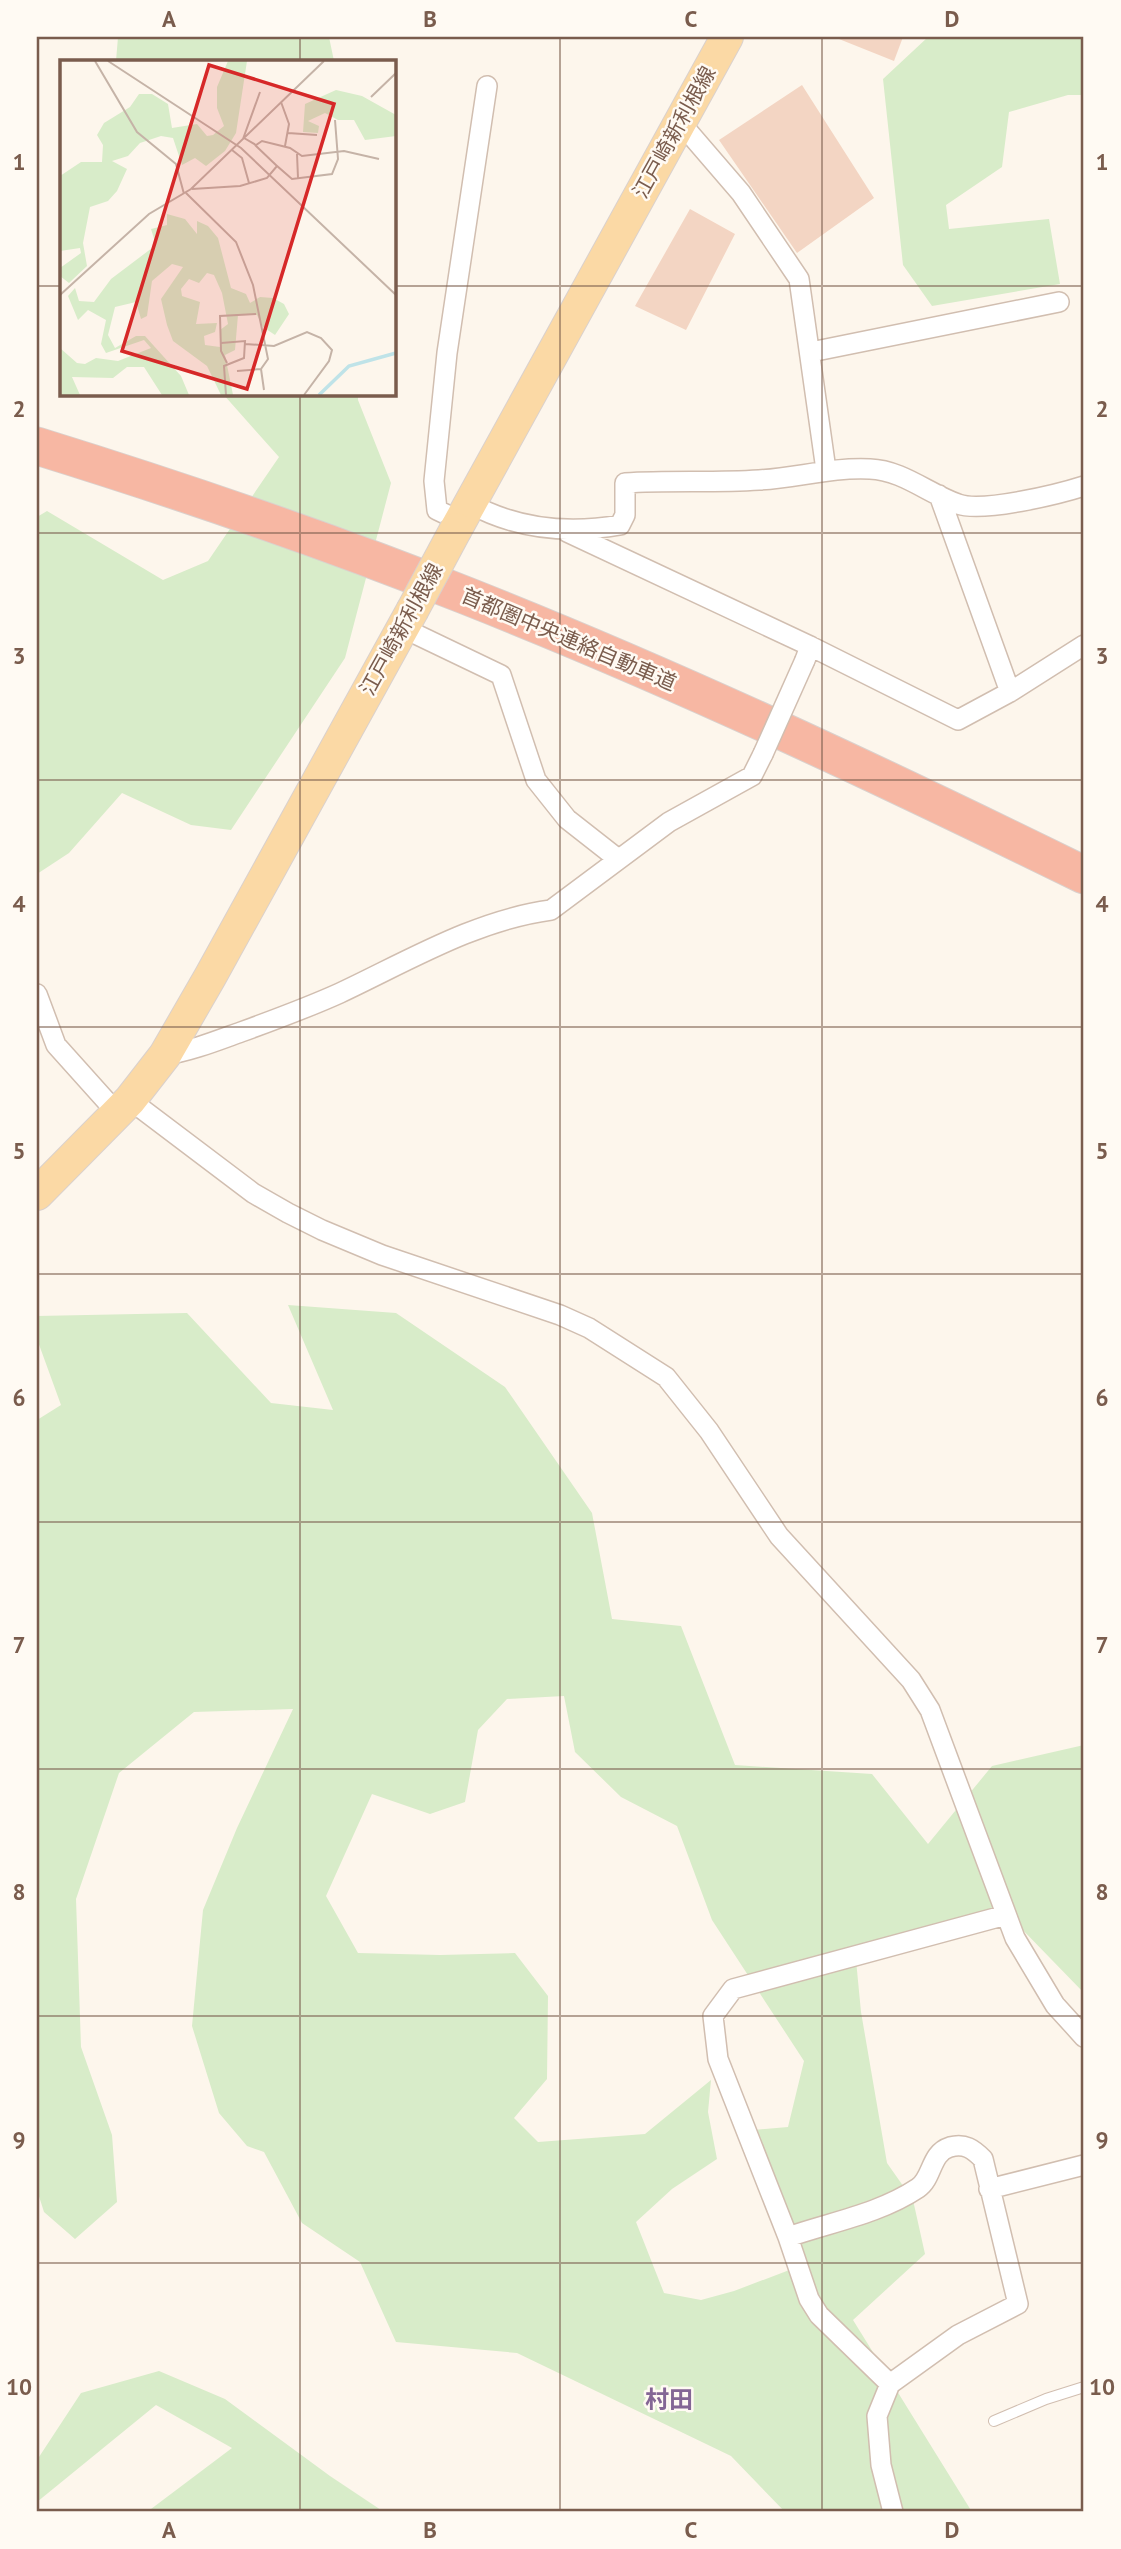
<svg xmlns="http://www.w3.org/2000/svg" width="1121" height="2549" font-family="'PT Sans','Noto Sans JP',sans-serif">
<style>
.green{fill:#d8ecc9;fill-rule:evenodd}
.building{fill:#f3d5c3}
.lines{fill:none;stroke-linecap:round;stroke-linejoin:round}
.service-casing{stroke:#d1beb0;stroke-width:12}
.minor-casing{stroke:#d1beb0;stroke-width:22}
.primary-casing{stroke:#dad1cd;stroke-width:34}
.motorway-casing{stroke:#dad1cd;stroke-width:39}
.service{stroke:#fff;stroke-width:10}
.minor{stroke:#fff;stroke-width:19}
.primary{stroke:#fbd9a5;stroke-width:32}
.motorway{stroke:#f7b7a3;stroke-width:37}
.minor-bridge-casing{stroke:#d1beb0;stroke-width:22;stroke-linecap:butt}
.primary-bridge-casing{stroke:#dad1cd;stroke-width:34;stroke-linecap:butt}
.minor-bridge{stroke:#fff;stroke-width:19}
.primary-bridge{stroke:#fbd9a5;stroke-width:32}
.grid{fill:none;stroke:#7a5c4d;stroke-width:2;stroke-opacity:0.55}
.labels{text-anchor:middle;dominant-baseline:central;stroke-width:5;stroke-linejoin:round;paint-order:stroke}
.street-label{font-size:21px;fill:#7a5c4d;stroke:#fffaf3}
.quarter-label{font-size:24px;font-weight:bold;fill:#846695;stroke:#fffaf3}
.inset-river{fill:none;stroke:#bfe3e8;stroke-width:3.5}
.inset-road{fill:none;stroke:#c5b3a7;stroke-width:2}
.view{fill:#d62828;fill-opacity:0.15;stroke:#d62828;stroke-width:3.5}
.inset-edge{fill:none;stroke:#7a5c4d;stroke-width:3.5}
.neatline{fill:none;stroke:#7a5c4d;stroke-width:2.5}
.grid-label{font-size:23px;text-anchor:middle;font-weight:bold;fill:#7a5c4d}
</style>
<rect width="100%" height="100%" fill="#fdf6ec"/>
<!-- green -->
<path class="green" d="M118,37H329L334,61H116Z
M928,37H1084V95H1068L1009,112L1002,167L946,205L949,229L1049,219L1060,284L932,306L903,265L883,79Z
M223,394H358V400L391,483L345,658L231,830L191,825L122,793L69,853L37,874V517L47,511L163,580L208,561L279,457Z
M288,1305L396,1313L505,1387L592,1513L612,1619L681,1626L735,1765L872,1774L928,1844L992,1766L1084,1745V1993L1013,1920L856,1960L861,2012L887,2163L913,2200L925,2254L853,2320L972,2512H785L731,2456L517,2353L396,2342L360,2262L302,2223L264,2152L247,2146L219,2113L192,2026L203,1910L237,1828L293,1709L194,1712L119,1773L76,1899L81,2047L112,2135L117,2202L75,2239L44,2212L37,2190V1420L61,1405L37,1339V1316L187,1313L271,1403L333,1410ZM564,1696L575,1752L621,1797L677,1826L712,1920L804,2061L788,2127L754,2130L792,2269L734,2291L701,2300L664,2293L636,2222L672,2189L717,2159L708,2112L711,2080L645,2134L538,2142L514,2118L547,2079L548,1996L515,1953L440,1955L358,1953L326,1896L372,1794L430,1814L465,1802L478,1730L507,1699Z
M159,2371L225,2399L330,2476L384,2512H147L232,2448L156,2405L37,2502V2460L81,2393Z"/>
<!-- building -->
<path class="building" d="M834,37H903L894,61Z
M802,85L874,198L797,253L719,140Z
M690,209L735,234L686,330L635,306Z"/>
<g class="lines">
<!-- service casing -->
<g class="service-casing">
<path id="service" d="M994,2421L1046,2399L1084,2387"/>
</g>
<!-- minor casing -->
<g class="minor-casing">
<path id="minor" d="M679,121L741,193L799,279L826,470
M811,352L1059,302
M939,495L1010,692
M469,503C516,529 569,534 620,525L625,515V483C670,480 714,483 759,480C796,478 832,467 870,469C902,470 929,494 958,504C982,513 1059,494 1084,486
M460,521L437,510L434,481L447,353L487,86
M567,532L810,646
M403,628L501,675L536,780L567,819L618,859
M805,660L810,646L958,720L1010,692L1084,645
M37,994L56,1045L117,1113
M165,1055C191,1051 216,1041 241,1032C274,1020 307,1008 340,993C408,961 476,920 551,910L669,822L752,776L763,754
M130,1100L253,1193L288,1213L322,1230L382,1255L560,1315L589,1328L666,1377L709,1431L779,1536L911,1680L930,1710L1015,1938L1055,2005L1084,2037
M989,2189L1084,2165
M788,2237C831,2222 879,2214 918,2188C933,2178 930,2153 950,2147C965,2143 973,2149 983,2159L1018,2304L958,2335L890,2384L877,2416L881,2465L893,2512
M890,2384L819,2315L809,2299L788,2237L718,2059L713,2016L733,1989L1006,1915"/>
</g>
<!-- primary casing -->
<g class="primary-casing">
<path id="primary" d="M456,529L727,37
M37,1194L130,1100L165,1055L210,977L412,611"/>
</g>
<!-- motorway casing -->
<g class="motorway-casing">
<path id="motorway" d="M37,446C182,491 326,540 467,596C677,679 882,776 1084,875"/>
</g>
<!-- service -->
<use href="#service" class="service"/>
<!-- minor -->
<use href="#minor" class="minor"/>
<!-- primary -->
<use href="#primary" class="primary"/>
<!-- motorway -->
<use href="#motorway" class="motorway"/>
<!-- minor-bridge casing -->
<g class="minor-bridge-casing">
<path id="minor-bridge" d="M763,754L805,660"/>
</g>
<!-- primary-bridge casing -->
<g class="primary-bridge-casing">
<path id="primary-bridge" d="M412,611L456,529"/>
</g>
<!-- minor-bridge -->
<use href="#minor-bridge" class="minor-bridge"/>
<!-- primary-bridge -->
<use href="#primary-bridge" class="primary-bridge"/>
</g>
<!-- grid -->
<path class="grid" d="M300,37V61M560,37V2512M822,37V2512M37,286H61M394,286H1084M300,394V2512M37,533H1084M37,780H1084M37,1027H1084M37,1274H1084M37,1522H1084M37,1769H1084M37,2016H1084M37,2263H1084"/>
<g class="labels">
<!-- street labels -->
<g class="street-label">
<text transform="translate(674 132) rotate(-61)">江戸崎新利根線</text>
<text transform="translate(401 629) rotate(-61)">江戸崎新利根線</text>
<text transform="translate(569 639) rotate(23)">首都圏中央連絡自動車道</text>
</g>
<!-- quarter labels -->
<g class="quarter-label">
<text x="669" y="2399">村田</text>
</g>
</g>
<!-- overview -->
<g transform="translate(60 60)">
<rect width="336" height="336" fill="#fdf6ec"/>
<path d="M168,1H187L176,73L165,91L146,106L135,98L122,105L113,78L101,76L80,83L68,96L52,101L67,109L57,131L48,141L30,147L23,183L27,206L9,223L0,216V208L21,193L20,188L0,191V116L21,102H42L43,85L37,75L44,63L70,47L79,34H92L108,44L112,68L137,64L147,76L153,75L164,66L157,48V27ZM276,30L302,36L336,55V76L305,80L294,60H278L265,53L248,61L259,66L258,73L243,72L245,44ZM107,154L125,159L137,174V161L148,166L158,178L171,228L186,234L190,243L200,237L213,238L224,244L229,254L215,275L203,267L197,255H178L175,290L165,295L173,335H161L147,306L113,281L107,265L101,239L123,207L112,204L92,221L87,256L81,259L76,242L55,247L48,275L55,288L76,276H85L121,316L129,335H102L84,307H67L53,318L12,317L20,335H0V288L17,303L25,304L36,298L58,301L91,288L84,280L46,293L41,284L46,260L28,250L18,260L8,236L15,228L19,241L34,242L51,219L96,185L91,169L107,165ZM147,213L154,215L162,233L168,264L160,270V287L145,285L144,276L155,272L157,263L136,264L140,242L122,236L121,229L129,219L139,223Z" fill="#d8ecc9" fill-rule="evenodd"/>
<path class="inset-river" d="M259,335L289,306L336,293"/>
<path class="inset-road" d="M35,1L77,72L116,104L124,134M48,1L181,88L336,235M311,37L336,13M221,42L229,64L225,86M228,73L257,75M184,78L196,85L202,81L230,88L242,96L284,91L319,99M183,79L200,32M195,85L217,106M172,90L182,98L189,123M237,94L238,118M132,129L180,126L207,118L217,106L232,119L272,114L278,99L275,60M126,133L176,182L193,225L208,299L201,309L204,330M0,235L89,154L131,129L264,1M161,283L185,281L184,298L164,306L166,335M185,284L214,286L247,272L261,278L272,290L269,301L244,335M167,303L161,291L160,256L196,254M177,311L201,309"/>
<path class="view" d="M149,5L274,44L187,329L62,291Z"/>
<rect width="336" height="336" class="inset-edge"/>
</g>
<!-- border -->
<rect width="1121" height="2549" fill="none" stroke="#fffaf3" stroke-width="77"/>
<rect x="38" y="38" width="1044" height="2472" class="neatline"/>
<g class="grid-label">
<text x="169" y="27">A</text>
<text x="430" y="27">B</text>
<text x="691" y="27">C</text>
<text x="952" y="27">D</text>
<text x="19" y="170">1</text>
<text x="1102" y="170">1</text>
<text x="19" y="417">2</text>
<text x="1102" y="417">2</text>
<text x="19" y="664">3</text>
<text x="1102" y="664">3</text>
<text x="19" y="912">4</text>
<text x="1102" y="912">4</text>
<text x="19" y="1159">5</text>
<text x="1102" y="1159">5</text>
<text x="19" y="1406">6</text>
<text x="1102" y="1406">6</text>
<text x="19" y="1653">7</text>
<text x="1102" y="1653">7</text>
<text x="19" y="1900">8</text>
<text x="1102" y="1900">8</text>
<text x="19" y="2148">9</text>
<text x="1102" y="2148">9</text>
<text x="19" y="2395">10</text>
<text x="1102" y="2395">10</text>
<text x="169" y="2538">A</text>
<text x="430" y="2538">B</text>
<text x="691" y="2538">C</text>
<text x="952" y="2538">D</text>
</g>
</svg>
